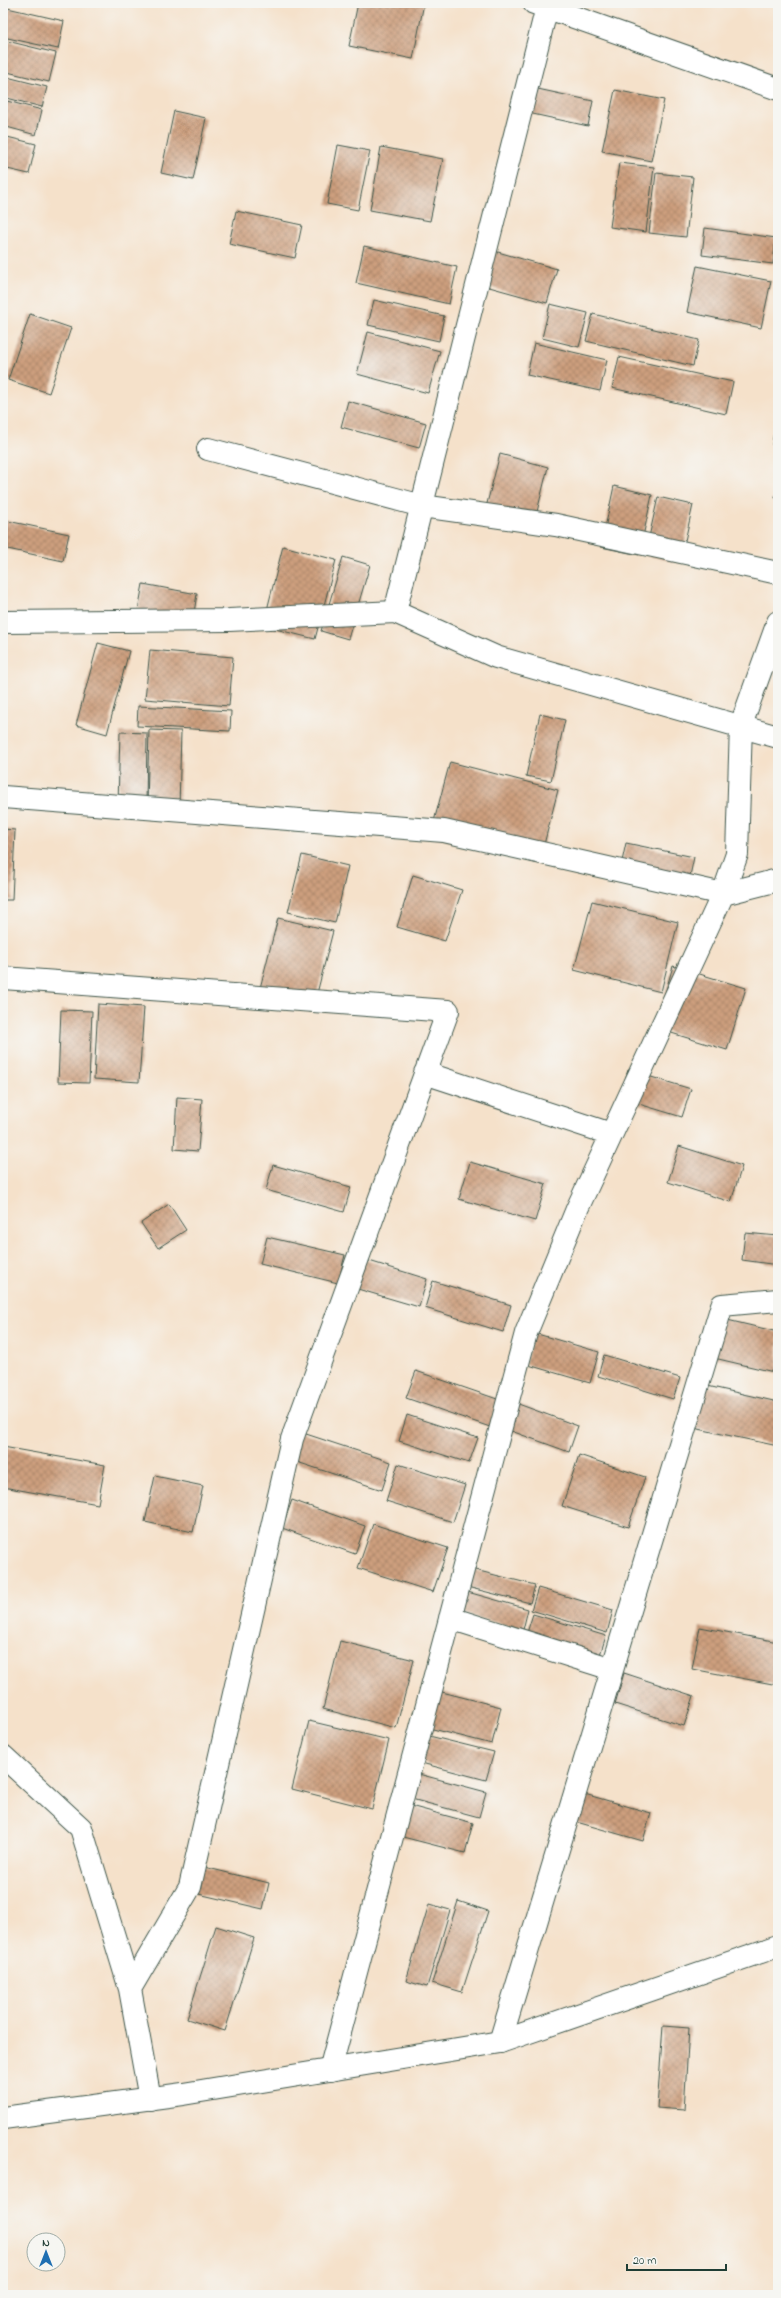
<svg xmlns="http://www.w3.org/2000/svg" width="781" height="2298" font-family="'Indie Flower',sans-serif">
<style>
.building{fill:url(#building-cross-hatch)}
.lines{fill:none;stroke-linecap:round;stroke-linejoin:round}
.minor-casing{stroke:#3f564a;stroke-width:24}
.primary-casing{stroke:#3f564a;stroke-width:24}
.minor{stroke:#fff;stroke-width:22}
.primary{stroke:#fff;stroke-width:22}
</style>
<defs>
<pattern id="building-cross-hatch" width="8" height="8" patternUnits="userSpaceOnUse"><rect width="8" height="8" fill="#cd9f7e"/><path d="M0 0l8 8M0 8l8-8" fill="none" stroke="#a68368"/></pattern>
</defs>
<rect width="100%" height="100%" fill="#f6f6f2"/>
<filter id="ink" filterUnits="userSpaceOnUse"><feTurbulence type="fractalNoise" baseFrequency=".025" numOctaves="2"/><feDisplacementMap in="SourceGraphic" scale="8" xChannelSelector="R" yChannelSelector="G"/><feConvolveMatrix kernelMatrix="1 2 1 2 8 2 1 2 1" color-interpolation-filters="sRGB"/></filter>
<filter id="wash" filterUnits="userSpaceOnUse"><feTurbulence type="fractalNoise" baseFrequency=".012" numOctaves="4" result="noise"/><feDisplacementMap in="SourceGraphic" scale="16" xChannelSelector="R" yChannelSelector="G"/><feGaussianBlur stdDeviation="0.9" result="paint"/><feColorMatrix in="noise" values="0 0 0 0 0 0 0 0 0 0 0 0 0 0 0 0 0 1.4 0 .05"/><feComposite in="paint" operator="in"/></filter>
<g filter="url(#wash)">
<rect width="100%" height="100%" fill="#f5e1ca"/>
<g id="blocks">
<!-- building -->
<path class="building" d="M358,3H424L413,59L349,46Z
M3,7L64,21L58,49L3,37Z
M3,40L56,53L49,82L3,71Z
M3,76L47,87L42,107L3,97Z
M524,86L593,101L588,126L519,111Z
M615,90L664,100L651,161L602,151Z
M3,100L42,110L36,135L3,126Z
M174,111L206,118L193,180L161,173Z
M3,136L36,144L29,174L3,168Z
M338,145L370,151L358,210L327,204Z
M381,147L443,159L430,221L370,210Z
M619,163L654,167L646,232L610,227Z
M656,173L693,177L686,237L649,233Z
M236,211L302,225L295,258L229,244Z
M705,228L776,238L773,264L702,255Z
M364,246L457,267L449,304L356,283Z
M491,250L557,269L547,303L482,285Z
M697,266L771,281L761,328L687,312Z
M374,300L444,316L439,341L368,325Z
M550,304L588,313L579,347L542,338Z
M30,314L71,328L49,393L8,380Z
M593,314L699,340L693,366L586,341Z
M368,332L440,351L428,393L357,374Z
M534,343L607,360L600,391L527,375Z
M619,357L733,382L726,414L612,388Z
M348,401L426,423L419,448L341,427Z
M776,417L778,418V446L772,445Z
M500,454L548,467L534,524L485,511Z
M777,483H778V498H775Z
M614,486L652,495L639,555L601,547Z
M658,497L693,505L680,563L645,555Z
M3,520L69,534L63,561L3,548Z
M283,546L336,560L315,639L263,626Z
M343,557L370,565L348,639L321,631Z
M143,584L197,594L192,625L137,616Z
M98,643L129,651L107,734L76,725Z
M150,650L233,657L229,706L145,699Z
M138,706L231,711L230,731L137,726Z
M540,714L565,720L551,781L526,776Z
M149,730L181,731L179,808L147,806Z
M120,732L147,733L146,805L118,804Z
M450,762L558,790L539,864L430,836Z
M3,829L15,830L12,900H3Z
M626,843L694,857L686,895L618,880Z
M302,855L348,866L335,923L288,912Z
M413,875L462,890L445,941L397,927Z
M592,901L678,922L661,992L574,970Z
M278,918L333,931L314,1005L259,992Z
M673,966L746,988L727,1050L655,1028Z
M98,1004L144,1007L139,1082L94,1079Z
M61,1010L92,1011L89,1083L58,1082Z
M628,1070L691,1089L682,1117L619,1098Z
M177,1097L202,1099L198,1151L174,1149Z
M679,1146L742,1166L731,1202L668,1182Z
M470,1162L546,1184L535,1221L459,1199Z
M273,1165L351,1187L344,1212L266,1190Z
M169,1204L186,1230L158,1248L141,1223Z
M745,1233L778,1236V1265L742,1260Z
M267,1237L345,1255L338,1283L260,1264Z
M353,1256L427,1279L419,1307L344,1285Z
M433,1281L511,1305L503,1332L425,1308Z
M723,1319L778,1332V1373L714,1358Z
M534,1333L599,1352L590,1383L525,1364Z
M604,1355L680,1378L673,1399L598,1376Z
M416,1371L500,1400L490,1427L406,1398Z
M703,1385L778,1402V1446L694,1428Z
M513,1402L578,1426L569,1452L503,1428Z
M407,1415L478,1438L469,1463L399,1441Z
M300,1432L391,1462L382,1490L291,1460Z
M3,1447L105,1465L98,1504L3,1487Z
M579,1455L645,1477L628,1527L562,1506Z
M398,1464L465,1485L453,1522L386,1501Z
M155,1476L203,1486L193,1532L145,1522Z
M292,1500L365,1526L355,1554L282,1528Z
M373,1524L448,1548L433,1592L358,1568Z
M471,1569L535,1585L530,1603L467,1587Z
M538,1588L613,1610L607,1633L531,1610Z
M464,1591L528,1609L523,1630L458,1612Z
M533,1614L606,1636L598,1661L525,1639Z
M700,1627L778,1642V1685L692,1669Z
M340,1641L414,1660L396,1728L323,1709Z
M624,1673L694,1696L684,1726L615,1704Z
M434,1690L501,1707L492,1744L425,1727Z
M309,1721L389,1740L372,1809L292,1789Z
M413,1732L494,1752L486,1780L406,1759Z
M411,1772L486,1792L479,1817L404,1797Z
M581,1793L651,1813L643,1841L573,1821Z
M403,1804L473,1823L465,1853L395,1835Z
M200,1866L269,1883L263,1909L194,1893Z
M458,1901L488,1911L462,1992L432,1983Z
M429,1904L450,1910L427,1987L406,1981Z
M216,1926L254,1938L225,2031L187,2019Z
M663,2026L689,2028L684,2110L657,2108Z"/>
</g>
</g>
<g filter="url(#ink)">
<use href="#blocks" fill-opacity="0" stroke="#3f564a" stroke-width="1"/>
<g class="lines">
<!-- minor casing -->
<g class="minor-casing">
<path id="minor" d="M534,3L778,89
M208,449L422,506L556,525L778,573
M395,612L548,3
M3,622L229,620L395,612L496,657L778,737
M3,797L444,831L723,894L778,880
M3,978L448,1011L292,1439L190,1887L130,1989
M425,1073L611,1134
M450,1618L612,1669
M3,1756L81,1828L130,1989L150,2099
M500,2042L722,1305L778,1300
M330,2070L526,1333L577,1209L723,894L737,854L741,725L778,622"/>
</g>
<!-- primary casing -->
<g class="primary-casing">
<path id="primary" d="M3,2118L183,2094L500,2042L778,1946"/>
</g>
<!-- minor -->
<use href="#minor" class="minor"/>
<!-- primary -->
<use href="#primary" class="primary"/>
</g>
</g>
<!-- margin -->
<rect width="781" height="2298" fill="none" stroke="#f6f6f2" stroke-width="16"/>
<!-- north arrow -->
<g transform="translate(46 2252)"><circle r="19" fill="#f6f6f2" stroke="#a0aca6"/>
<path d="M0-3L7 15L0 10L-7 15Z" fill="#1f6fb2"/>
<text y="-6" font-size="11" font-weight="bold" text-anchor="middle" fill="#1f3d34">N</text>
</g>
<!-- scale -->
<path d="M627 2264v6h99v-6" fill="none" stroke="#1f3d34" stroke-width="2"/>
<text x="633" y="2264" font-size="12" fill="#1f3d34" stroke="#f6f6f2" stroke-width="3" paint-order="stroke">20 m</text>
</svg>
